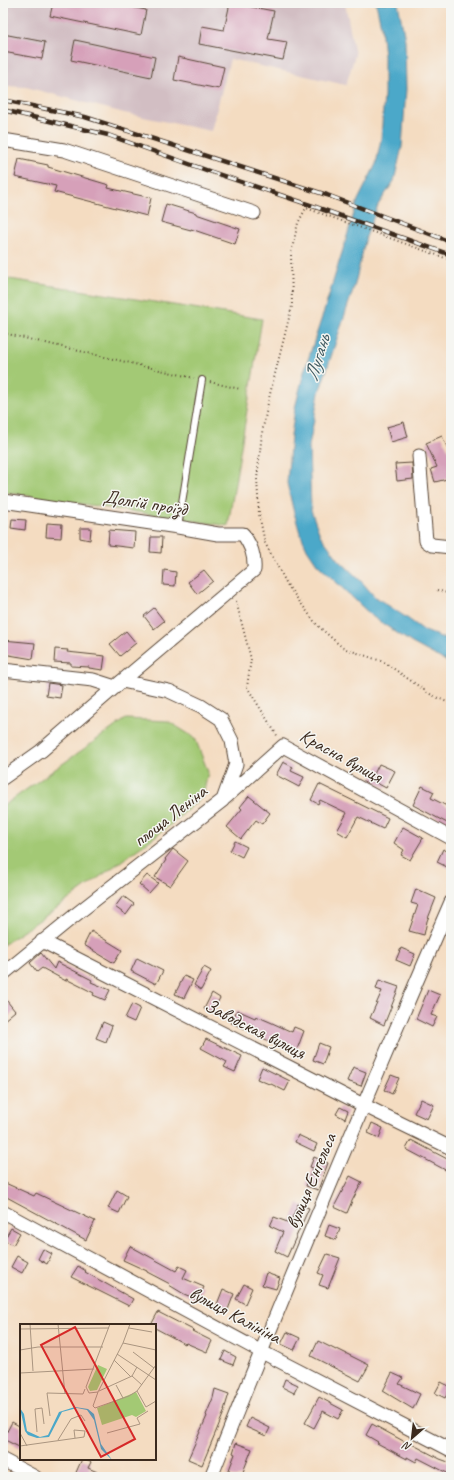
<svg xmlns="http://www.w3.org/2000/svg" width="454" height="1480" font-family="Caveat,sans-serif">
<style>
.industrial{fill:#d2bec3}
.green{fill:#a3c974;stroke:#6f7a49}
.water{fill:#4ba8c9;stroke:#436974}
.building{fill:#d6a0b9}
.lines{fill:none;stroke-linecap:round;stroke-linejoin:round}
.lane-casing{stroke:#574536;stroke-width:8}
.street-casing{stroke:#574536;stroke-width:15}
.path{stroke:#574536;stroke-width:2;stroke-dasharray:1 3;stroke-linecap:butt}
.lane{stroke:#fff;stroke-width:6}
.street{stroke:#fff;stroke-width:13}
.rail-casing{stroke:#3b2a1e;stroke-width:4.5}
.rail{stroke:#f6f6f2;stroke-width:3;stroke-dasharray:9;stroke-linecap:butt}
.labels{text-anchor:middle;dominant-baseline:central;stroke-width:3;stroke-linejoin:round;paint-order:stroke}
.street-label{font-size:19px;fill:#3b2a1e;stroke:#f6f6f2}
.water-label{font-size:20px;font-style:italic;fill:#415c62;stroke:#f6f6f2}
.inset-road{fill:none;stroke:#aa9580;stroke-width:1}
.view{fill:#d62828;fill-opacity:0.15;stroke:#d62828;stroke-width:2}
.inset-edge{fill:none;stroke:#3b2a1e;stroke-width:2}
</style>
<rect width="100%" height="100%" fill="#f6f6f2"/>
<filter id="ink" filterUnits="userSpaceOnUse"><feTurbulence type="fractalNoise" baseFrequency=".025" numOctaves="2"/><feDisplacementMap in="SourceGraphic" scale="8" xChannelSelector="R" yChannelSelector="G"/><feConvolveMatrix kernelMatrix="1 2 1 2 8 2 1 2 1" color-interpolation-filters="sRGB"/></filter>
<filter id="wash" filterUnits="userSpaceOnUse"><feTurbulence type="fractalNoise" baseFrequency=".012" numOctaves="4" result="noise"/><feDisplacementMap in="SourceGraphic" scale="16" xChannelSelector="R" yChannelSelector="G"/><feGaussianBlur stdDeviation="0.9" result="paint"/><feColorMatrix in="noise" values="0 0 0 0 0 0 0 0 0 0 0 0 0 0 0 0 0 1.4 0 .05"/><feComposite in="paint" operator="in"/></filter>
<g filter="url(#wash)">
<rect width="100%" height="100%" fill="#f4dcc1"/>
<!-- industrial -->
<path class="industrial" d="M3,3H345L355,55L346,85L230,59L211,131L124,113L26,87L3,86Z"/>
<!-- green -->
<path class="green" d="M3,278L262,319L228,526L3,492Z
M126,719L168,721L195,738L208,772L203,796L168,827L57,908L3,945V806Z"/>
<!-- water -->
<path class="water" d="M376,3H398L405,40L406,89L402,147L394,181L378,205L366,237L355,284L319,393L309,446L311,510L320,535L339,560L362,582L374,596L407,618L425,631L451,641V664L412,643L373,617L317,564L307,549L300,533L293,509L287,483L291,436L295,408L304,372L325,308L358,200L376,164L381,139L384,95V56L381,26Z"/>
<g id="blocks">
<!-- building -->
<path class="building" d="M53,3H111L146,10L141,35L50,16Z
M230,3L274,11L268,39L287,42L283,60L199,44L202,26L224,30Z
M3,34L45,42L42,59L3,52Z
M75,40L155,57L151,77L71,60Z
M178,57L224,67L219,89L174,80Z
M19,159L48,165V167L109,185L108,188L151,198L147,216L54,192L56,186L15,177Z
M166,204L196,213V214L240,229L235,244L191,229V230L161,222Z
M404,422L408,437L391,442L387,427Z
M442,436L451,456V478L435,482L431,469L437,467L426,443Z
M412,463L413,479L397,481L395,464Z
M12,519L26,520L25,530L11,528Z
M47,523L62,524L61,538L46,537Z
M80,528H91L90,540L80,538Z
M109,530L135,532L134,548L108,545Z
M151,537H162L161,553L150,552Z
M164,570L176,572L175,586L163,585Z
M204,570L213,581L197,594L188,582Z
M154,608L164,621L154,629L144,616Z
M126,631L136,643L120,656L110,644Z
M3,640L35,643L33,659L3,654Z
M55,649L68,650L67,652L105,656L103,670L89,668V667L71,666V663L54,662Z
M48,683L62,685L60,698L46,696Z
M283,762L293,767L291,771L304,777L299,787L276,775Z
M379,764L395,771L386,788L371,780Z
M319,784L388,818L383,829L358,817L347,837L337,831L347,813L320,800L318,804L311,800Z
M422,786L434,792L431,798L451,808V819L449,824L413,805Z
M249,796L270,813L262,824L256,820L241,839L227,827L242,809L240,807Z
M403,827L423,838L410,860L401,855L404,850L394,843Z
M235,841L247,847L242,857L230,851Z
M173,849L188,861L170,886L155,877L166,860L165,859Z
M443,849L451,853V869L437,862Z
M147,875L158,883L149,893L139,884Z
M416,889L436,898L427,921L424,935L409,931L418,905L411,903Z
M123,896L134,904L126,915L115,907Z
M91,931L122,950L114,963L84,945Z
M401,948L415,954L410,966L396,960Z
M41,953L54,969L57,962L92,980L91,982L110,990L105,1000L93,995L94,993L66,979V981L42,968L37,972L30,963Z
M137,958L163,971L156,984L131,971Z
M204,967L211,971L201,990L194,985Z
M184,976L193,980L184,998L175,994Z
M379,980L399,987L384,1025L370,1018L382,991L376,989Z
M428,990L440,995L431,1015L437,1017L432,1027L416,1019Z
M212,993L220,998L212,1013L204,1009Z
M3,996L15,1011L3,1021Z
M132,1004L140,1008L134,1022L125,1018Z
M237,1010L255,1018L256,1016L270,1022L292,1032L294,1027L304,1031L296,1052L271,1042L263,1038V1036L231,1023Z
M103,1022L112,1026L106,1042L96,1038Z
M206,1039L242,1056L235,1072L224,1067L227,1062L201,1048Z
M319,1043L329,1047L323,1064L313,1060Z
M262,1067L290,1081L285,1091L269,1083V1084L257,1079Z
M353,1067L366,1072L361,1086L347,1081Z
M391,1075L399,1078L392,1094L384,1090Z
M421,1099L434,1105L427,1119L414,1113Z
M340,1107L348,1111L345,1119L336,1114Z
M372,1123L383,1128L379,1138L368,1133Z
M298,1135L317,1144L314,1151L295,1142Z
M411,1140L451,1161V1173L406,1149Z
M314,1157L328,1163L318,1190L306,1186L313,1168L310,1167Z
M350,1176L362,1182L352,1201L347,1213L334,1207Z
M3,1182L34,1196L36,1193L95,1221L86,1240L3,1195Z
M117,1190L127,1196L119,1213L108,1208Z
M298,1204L309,1208L287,1257L275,1251L283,1232L270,1226L274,1217L290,1223Z
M329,1225L340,1229L336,1240L325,1236Z
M11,1228L20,1233L13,1245L4,1240Z
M130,1246L176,1271L179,1266L187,1270L183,1278L204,1287L198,1300L184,1294L169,1285L170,1284L147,1272V1271L123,1260Z
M43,1249L52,1254L47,1264L38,1259Z
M327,1254L340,1258L328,1288L319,1285L323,1275L318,1273Z
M17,1256L28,1262L22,1273L11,1267Z
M78,1266L86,1271L85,1272L133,1299L129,1306L71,1277Z
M266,1273L280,1278L276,1289L262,1285Z
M244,1284L252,1288L245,1304L236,1299Z
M223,1289L234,1294L227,1312L216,1307Z
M158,1312L193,1330L192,1331L212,1341L207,1352L186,1343L185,1344L155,1328V1325H151Z
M287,1332L300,1338L294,1350L281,1344Z
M318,1341L336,1350L337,1349L369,1365L360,1381L311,1356Z
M225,1351L236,1357L233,1365L221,1360Z
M392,1373L403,1378L399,1384L420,1394L413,1409L383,1391Z
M285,1379L298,1385L294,1393L282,1387Z
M441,1382L451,1387L445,1398L435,1393Z
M215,1389L229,1394L224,1410H225L202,1465L188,1459L207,1416L206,1415L213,1398Z
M319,1397L343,1410L338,1419L323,1411L314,1428L305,1423Z
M250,1418L270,1428L266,1436L246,1427Z
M12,1422L21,1427V1448L3,1439Z
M372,1424L407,1443L408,1442L440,1459L451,1463V1475L418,1458L416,1462L407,1457V1459L377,1443L378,1442L366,1435Z
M236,1443L252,1449L241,1477H234L227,1475L235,1454L233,1453Z
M82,1459L91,1462L88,1468L109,1477H74Z"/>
</g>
</g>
<g filter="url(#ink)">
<use href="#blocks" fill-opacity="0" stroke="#574536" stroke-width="1"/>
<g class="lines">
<!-- lane casing -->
<g class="lane-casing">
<path id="lane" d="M178,527L202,380"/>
</g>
<!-- street casing -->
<g class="street-casing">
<path id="street" d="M3,140L64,150L254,213
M419,456L426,541L432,545L451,547
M3,501L178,527L218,534H243C251,546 255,555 254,570L122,681
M3,670L93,680L115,687
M3,778L41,751L122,681L169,691L201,706L221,719L232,741L236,764L223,800L74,916L3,974
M225,798L283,746L451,838
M42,941L363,1105L451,1148
M3,1212L260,1351L451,1450
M3,1460L35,1477
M211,1477C287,1284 368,1093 451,902"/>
</g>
<!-- path -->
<path class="path" d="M449,3L451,29
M451,248L448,259L306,208L298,223L291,253L292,306L269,398L262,433L257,479L259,514L265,543L288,586L317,625L343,648L384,662L430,694L451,704
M3,333L194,378
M210,382L240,389
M437,590L451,594
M236,601L251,659L247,687L278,737"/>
<!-- lane -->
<use href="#lane" class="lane"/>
<!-- street -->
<use href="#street" class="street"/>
<!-- rail casing -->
<g class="rail-casing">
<path id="rail" d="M3,100L85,117L327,195L451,242
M3,110L108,135L206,170L310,205L451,255"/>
</g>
<!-- rail -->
<use href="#rail" class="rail"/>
</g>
</g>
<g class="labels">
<!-- street labels -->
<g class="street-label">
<text transform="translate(145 503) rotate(9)">Долгій проїзд</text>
<text transform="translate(341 756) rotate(29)">Красна вулиця</text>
<text transform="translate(170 816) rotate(-38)">площа Леніна</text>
<text transform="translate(255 1029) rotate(27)">Заводская вулиця</text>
<text transform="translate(311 1181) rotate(-67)">вулиця Енгельса</text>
<text transform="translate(235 1315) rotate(28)">вулиця Калініна</text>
</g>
<!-- water labels -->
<g class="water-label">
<text transform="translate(317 358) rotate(-73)">Лугань</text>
</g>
</g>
<!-- overview -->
<g transform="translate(20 1324)">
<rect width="136" height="136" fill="#f4dcc1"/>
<path d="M78,41L87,45L77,66L70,67L68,63ZM116,68L126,87L116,93L112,91L82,101L77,84Z" fill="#a3c974"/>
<path d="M55,83L68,85L74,90L81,120L92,136L81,125L74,96L67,86L57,84L42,88L29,113L17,114L8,111L5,107L0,84L4,90L7,107L20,113L28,111L39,88Z" fill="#4ba8c9"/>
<path class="inset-road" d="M10,0L13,47M38,0L45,70M90,0L66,63L69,69L78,68L103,19L110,0M109,4L132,8M0,5L89,4M103,19L136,26M0,26L18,23H83M113,28L134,44M97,30L136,56M94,36L111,53M0,49L74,45M112,52L122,61M96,61L103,74M79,67L112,52L117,43M117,67L126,83L136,77M78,68L73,82L75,84L109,72L117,67L136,41M30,92L27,69L63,70L65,65M17,108L15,85L22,84L24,100M0,109L7,122M87,109L120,100L117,94L128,87M38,116L51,95L61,91L65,97M0,122L64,113L65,107L54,106L55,114"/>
<path class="view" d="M55,3L115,115L81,133L21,21Z"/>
<rect width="136" height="136" class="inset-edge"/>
</g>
<!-- margin -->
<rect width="454" height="1480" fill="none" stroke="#f6f6f2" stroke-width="16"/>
<!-- north arrow -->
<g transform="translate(412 1438) rotate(208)" stroke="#f6f6f2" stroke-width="3" paint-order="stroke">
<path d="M0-3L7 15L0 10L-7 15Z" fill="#3b2a1e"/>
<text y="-6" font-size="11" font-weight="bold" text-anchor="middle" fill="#3b2a1e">N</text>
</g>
</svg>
